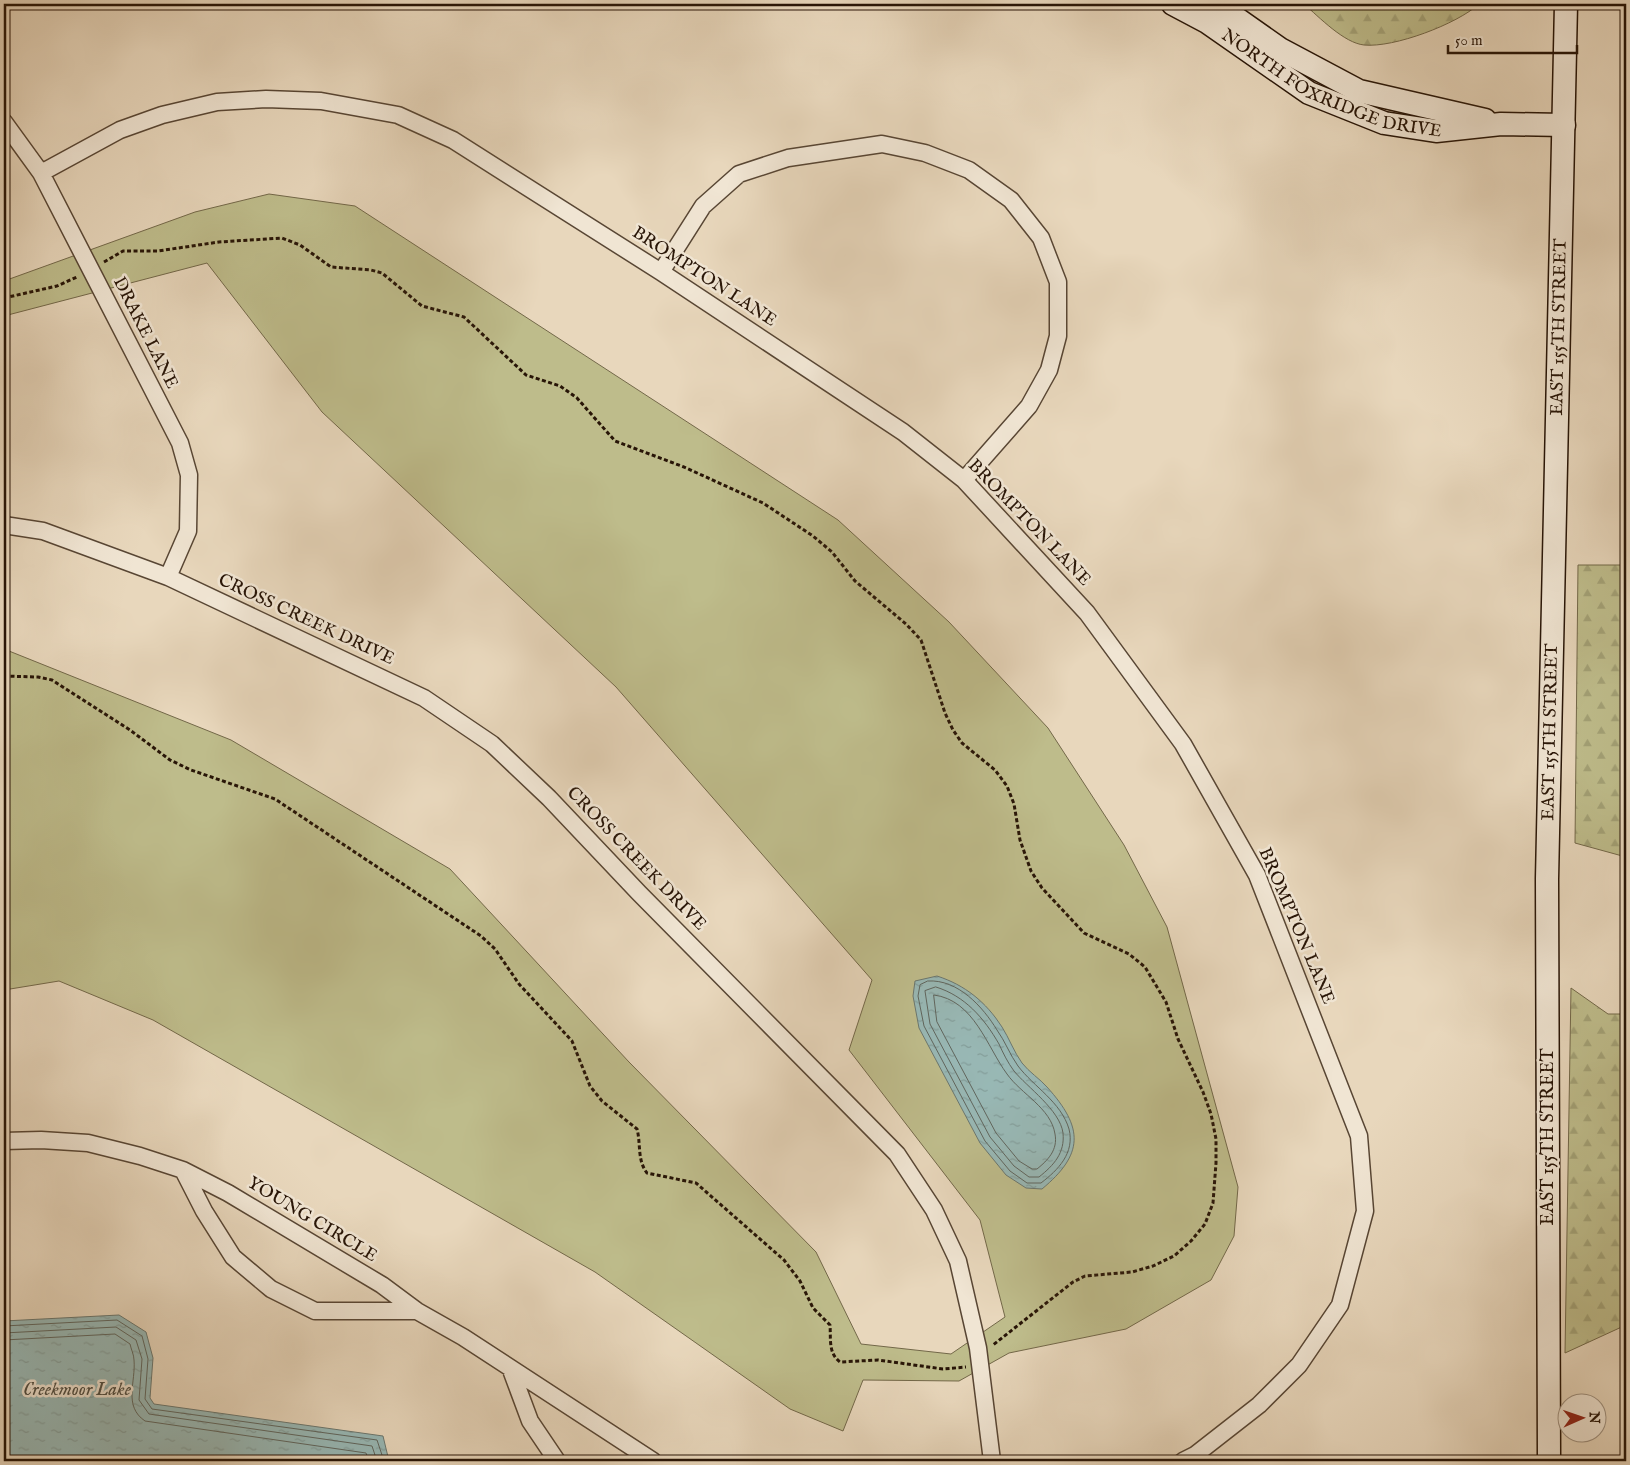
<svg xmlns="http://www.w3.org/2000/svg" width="1630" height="1465" font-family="'IM FELL English',serif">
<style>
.grass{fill:#bebc8b;stroke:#736849}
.forest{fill:url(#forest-firs);stroke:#736849}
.water{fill:url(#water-ripples);stroke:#6b776f}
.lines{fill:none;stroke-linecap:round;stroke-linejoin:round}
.shore{stroke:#60665e;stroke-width:1}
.street-casing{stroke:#584634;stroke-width:19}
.secondary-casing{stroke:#281507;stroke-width:25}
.path{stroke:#281507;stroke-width:3;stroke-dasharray:4 2.5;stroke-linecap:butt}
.street{stroke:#f0e5d3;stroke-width:16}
.secondary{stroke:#f0e5d3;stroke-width:22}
.labels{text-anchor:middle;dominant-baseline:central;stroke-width:5;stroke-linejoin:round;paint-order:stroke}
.street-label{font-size:18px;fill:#281507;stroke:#f0e5d3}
.water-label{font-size:19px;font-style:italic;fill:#4f4e44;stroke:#f0e5d3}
</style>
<defs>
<pattern id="forest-firs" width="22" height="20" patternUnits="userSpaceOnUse" patternTransform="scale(1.25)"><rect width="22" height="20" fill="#bebc8b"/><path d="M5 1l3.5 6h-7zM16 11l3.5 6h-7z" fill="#a3a176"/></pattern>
<pattern id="water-ripples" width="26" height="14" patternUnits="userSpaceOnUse" patternTransform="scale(1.25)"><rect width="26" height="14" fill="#98b8b5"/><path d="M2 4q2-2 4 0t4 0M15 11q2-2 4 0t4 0" fill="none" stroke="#839d9a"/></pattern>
</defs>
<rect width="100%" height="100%" fill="#e8d7bc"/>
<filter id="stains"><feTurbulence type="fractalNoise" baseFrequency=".004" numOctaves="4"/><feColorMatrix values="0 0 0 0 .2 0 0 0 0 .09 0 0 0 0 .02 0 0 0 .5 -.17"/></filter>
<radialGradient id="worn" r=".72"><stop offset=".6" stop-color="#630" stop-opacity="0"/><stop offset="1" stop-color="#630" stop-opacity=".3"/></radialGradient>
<!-- grass -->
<path class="grass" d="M269,194L355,206L838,520L949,622L1048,728L1124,845L1167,927L1238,1187L1234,1236L1211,1280L1126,1329L1009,1353L959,1381L863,1380L843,1431L790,1409L595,1272L153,1020L59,981L4,990V649L231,740L450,869L629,1062L816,1252L861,1344L951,1354L1005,1317L980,1220L849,1050L872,980L616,687L322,412L207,263L4,316V281L195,212Z"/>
<!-- forest -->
<path class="forest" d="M1304,4H1479C1457,24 1394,48 1364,45C1344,43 1319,17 1304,4Z
M1578,565H1626V857L1575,843Z
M1571,988L1608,1014H1626V1325L1565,1353Z"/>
<!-- water -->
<path class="water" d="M937,976C965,985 986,1002 1002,1027C1009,1038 1014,1052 1022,1063C1029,1072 1040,1079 1047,1087C1084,1128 1084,1154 1042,1189L1026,1188L1006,1175L980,1143L919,1028L913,996L915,981Z
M119,1315L146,1332L153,1358L150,1398L154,1404L383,1436L389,1461H4V1321Z"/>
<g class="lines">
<!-- shore -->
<path class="shore" d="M928,981C958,979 983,1007 997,1030C1005,1041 1010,1055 1018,1066C1034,1087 1061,1102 1069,1129C1075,1153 1058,1170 1041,1183H1027L1010,1171L985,1141L924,1026L918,996L920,985Z
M936,987C965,996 984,1018 999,1044C1003,1053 1008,1063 1014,1071C1027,1087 1060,1110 1063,1133C1065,1153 1054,1165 1039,1177H1029L1014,1166L990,1137L930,1024L925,991Z
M934,995C974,1000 987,1047 1007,1074C1021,1094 1051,1108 1055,1134C1058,1150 1048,1160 1037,1169H1032L1019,1161L996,1133L937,1022Z
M4,1326L117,1320L142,1336L148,1359L145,1399L152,1409L377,1440L384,1461
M4,1333L116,1327L136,1340L142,1359L139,1400L149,1414L372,1446L377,1461
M4,1340L115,1334L130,1344C131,1349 134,1355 134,1360C136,1382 123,1406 145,1421L366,1453L369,1461"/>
<!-- street casing -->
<g class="street-casing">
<path id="street" d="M4,122L41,173L180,443L189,475L188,531L168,577
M41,173L120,130L162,115L217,102L266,99L321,101L398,115L453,140L661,272L903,432L964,480L1087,613L1183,744L1257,875L1359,1136L1365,1211L1340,1305L1299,1365L1259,1405L1195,1455L1183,1461
M661,272L703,206L739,174L788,158L882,144L925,153L969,170L1011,200L1041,238L1058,282V336L1049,370L1029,406L964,480
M4,525L43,531L168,577L424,698L492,744L549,798L639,893L897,1154L934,1210L958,1261L978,1348L992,1461
M4,1141L41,1140L88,1143L140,1156L183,1170L228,1193L382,1285L417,1311L463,1337L653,1461
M183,1170L204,1211L233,1257L271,1289L315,1311H417
M511,1370L530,1421L557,1461"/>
</g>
<!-- secondary casing -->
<g class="secondary-casing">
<g id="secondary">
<path id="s1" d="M1173,4L1207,22L1309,93L1384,123L1436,131L1501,124L1564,125"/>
<path d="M1216,4L1280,49L1359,91L1485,120"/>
<path id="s2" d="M1549,1461L1547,879L1566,4"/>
</g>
</g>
<!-- path -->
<path class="path" d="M104,262L123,251H158L219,242L282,238L300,245L331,267L371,270L382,273L422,306L464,317L526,375L560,386L577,398L615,441L684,467L763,503L813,536L832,552L855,581L906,624L921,640L945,713L953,730L962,743L995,770L1007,786L1014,804L1020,840L1031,871L1042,888L1084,933L1129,954L1145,967L1166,1002L1178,1039L1203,1092L1211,1114L1216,1139V1163L1213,1203L1205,1224L1191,1241L1174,1256L1153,1266L1132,1272L1085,1276L1073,1282L993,1345
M4,298L57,286L77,277
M4,676L38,677L52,680L130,730L170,760L191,770L275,799L481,936L495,949L519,984L572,1041L590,1086L602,1101L637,1129C641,1144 637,1160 647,1173L696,1183L784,1260L800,1281L813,1308L830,1325C831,1339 828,1353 840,1362L878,1360L943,1369L966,1367"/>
<!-- street -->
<use href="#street" class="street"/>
<!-- secondary -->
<use href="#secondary" class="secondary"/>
</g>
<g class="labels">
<!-- street labels -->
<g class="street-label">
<text stroke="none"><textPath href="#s1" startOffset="180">NORTH FOXRIDGE DRIVE</textPath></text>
<text transform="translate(704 277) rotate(33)">BROMPTON LANE</text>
<text stroke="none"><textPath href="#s2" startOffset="1134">EAST 155TH STREET</textPath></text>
<text transform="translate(145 333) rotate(63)">DRAKE LANE</text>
<text transform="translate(1029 523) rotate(46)">BROMPTON LANE</text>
<text transform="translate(306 620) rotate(25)">CROSS CREEK DRIVE</text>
<text stroke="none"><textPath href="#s2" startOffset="729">EAST 155TH STREET</textPath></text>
<text transform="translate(636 859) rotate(46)">CROSS CREEK DRIVE</text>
<text transform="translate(1296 926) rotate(67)">BROMPTON LANE</text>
<text transform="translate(1548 1137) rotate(-90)">EAST 155TH STREET</text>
<text transform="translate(312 1220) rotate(31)">YOUNG CIRCLE</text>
</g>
<!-- water labels -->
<g class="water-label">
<text x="77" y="1390">Creekmoor Lake</text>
</g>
</g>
<!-- margin -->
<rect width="1630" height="1465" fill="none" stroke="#e8d7bc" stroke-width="20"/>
<rect x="5" y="5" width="1620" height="1455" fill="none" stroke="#281507" stroke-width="2.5"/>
<rect x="10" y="10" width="1610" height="1445" fill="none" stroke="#281507"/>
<!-- north arrow -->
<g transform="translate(1582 1418) rotate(88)"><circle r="24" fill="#f0e5d3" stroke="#a09281"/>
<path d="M0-4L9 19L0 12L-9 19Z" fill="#8f2418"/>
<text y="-8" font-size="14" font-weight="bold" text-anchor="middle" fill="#281507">N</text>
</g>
<!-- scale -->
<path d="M1448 45v8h129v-8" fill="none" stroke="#281507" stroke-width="2.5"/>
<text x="1455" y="45" font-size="15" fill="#281507" stroke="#f0e5d3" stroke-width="4" paint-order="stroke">50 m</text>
<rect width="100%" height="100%" filter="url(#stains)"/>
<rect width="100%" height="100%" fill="url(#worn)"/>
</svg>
